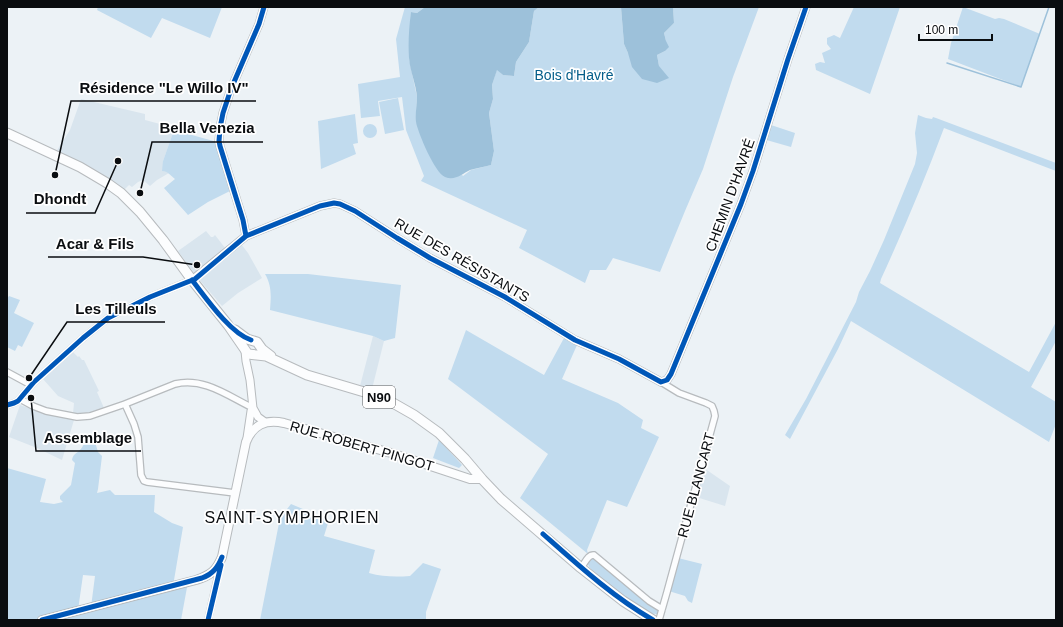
<svg xmlns="http://www.w3.org/2000/svg" width="1063" height="627" font-family="Arial,sans-serif">
<style>
.built{fill:#d9e5ee}
.green{fill:#c1dbee;fill-rule:evenodd}
.water{fill:#9dc1da}
.lines{fill:none;stroke-linecap:round;stroke-linejoin:round}
.stream{stroke:#9dc1da;stroke-width:1.5}
.minor-casing{stroke:#b7bbbe;stroke-width:8}
.tertiary-casing{stroke:#b7bbbe;stroke-width:9}
.secondary-casing{stroke:#b7bbbe;stroke-width:10}
.primary-casing{stroke:#b7bbbe;stroke-width:11}
.minor{stroke:#fcfdfe;stroke-width:5.5}
.tertiary{stroke:#fcfdfe;stroke-width:7}
.secondary{stroke:#fcfdfe;stroke-width:8}
.primary{stroke:#fcfdfe;stroke-width:9}
.cycleway-casing{stroke:#fff;stroke-width:8}
.cycleway{stroke:#0057b8;stroke-width:5}
.labels{text-anchor:middle;dominant-baseline:central;stroke-width:3.5;stroke-linejoin:round;paint-order:stroke}
.shield{fill:#fff;stroke:#545658;stroke-width:1}
.shield-label{font-size:13px;font-weight:bold;fill:#0a0d10}
.park-label{font-size:14px;fill:#045d89;stroke:#fff}
.street-label{font-size:14px;fill:#0a0d10;stroke:#fff}
.quarter-label{font-size:16px;letter-spacing:1px;fill:#0a0d10;stroke:#fff}
.leader{fill:none;stroke:#0a0d10;stroke-width:1.5}
.callout-dot{fill:#0a0d10;stroke:#fff;stroke-width:1.5}
.callout-label{font-size:15px;text-anchor:middle;font-weight:bold;fill:#0a0d10;stroke:#fff;stroke-width:3.5;stroke-linejoin:round;paint-order:stroke}
</style>
<rect width="100%" height="100%" fill="#ecf2f6"/>
<!-- built -->
<path class="built" d="M81,99L145,114V120L175,128L163,161L166,171L169,173L157,180L150,186L143,180L138,182L132,187L129,185L121,193L54,155L70,130Z
M206,231L211,237H213L215,235L229,253L241,244L248,253L262,278L238,293L222,306L197,277L178,251Z
M373,336L384,341L372,389L360,386Z
M72,351L78,357L79,356L82,360H84L99,391L97,392L104,408L90,413L73,414L74,403L58,396L43,379Z
M20,405L50,415L74,420L62,460L37,448L9,437Z
M701,466L730,486L725,506L693,496Z"/>
<!-- green -->
<path class="green" d="M98,7H222L210,38L162,18L151,38L97,10Z
M405,7H425L417,13L411,12L409,59L417,97L416,122L463,176L471,170L491,165L494,151L489,113L493,99L492,85L497,69L503,75L514,76L516,62L529,42L534,11L539,7H621L624,44L628,53L659,66L657,55L665,51L666,41L664,33L674,23L673,7H759L733,77L703,169L685,211L660,272L613,258L606,270H590L585,283L519,248L527,230L421,181L424,176L406,130L402,97L378,101L380,116L361,118L358,84L400,77L396,39Z
M854,7H900L870,94L816,70L815,64L820,62L825,63L822,53L831,49L827,44V38L834,35L840,38Z
M963,7L995,19L999,18L1004,19L1040,34L1021,87L948,59L951,43Z
M398,98L404,130L385,134L379,102Z
M355,114L358,143L353,144L356,154L321,169L318,121Z
M918,115L926,118L932,119L933,117L936,118L1056,163V171L944,128C925,179 904,229 881,279L880,283L1029,372L1056,322V341L1031,387L1056,402V424L1049,442L851,321L838,349L790,439L785,435L806,399L856,302L859,292L870,271L884,240L915,164L917,153L915,133Z
M363 131a7 7 0 1 1 14 0a7 7 0 1 1-14 0Z
M768,124L795,133L791,147L763,139Z
M174,130L217,142L234,189L208,202L188,215L164,188L175,179C171,176 168,171 162,171L163,161Z
M265,274H308L401,285L395,338L384,341L373,336L270,310C271,296 272,286 265,274Z
M9,296L20,300L14,313L34,323L22,347L18,345L15,351L7,347V299Z
M466,330L544,375L564,338L577,345L562,379L618,403L643,420L641,428L659,437L627,507L607,500L587,550L588,554L520,498L548,454L448,379Z
M91,440L95,442L98,452L102,456L98,489L97,493L110,490L115,495H155L154,512L172,523L183,527L173,586L188,582L181,620H7V468L46,479L40,502L54,504L63,502L60,499V496L71,485L75,463L72,460C73,454 76,454 80,450C82,448 84,444 85,442ZM83,575L95,576L91,607L78,610Z
M439,440L462,465L459,468L433,458Z
M291,504L329,520L324,536L375,550L369,573C383,577 396,577 410,576L423,563L441,569L426,612V620H260L280,518Z
M592,557L596,558L595,560L623,583L627,584L657,609L659,611L657,614C645,616 600,577 589,567L587,562Z
M678,558L702,564L692,603L688,601L685,596L672,592L670,591Z"/>
<!-- water -->
<path class="water" d="M425,7H539L534,11L529,42L516,62L514,76L503,75L497,70L492,85L493,99L489,113L494,151L491,165C485,167 476,168 470,170C462,174 455,181 445,177C435,173 418,133 416,122C415,114 417,105 417,97C416,84 410,71 409,58C408,43 409,27 411,12L417,13Z
M621,7H673L674,23L664,33L666,41L669,47L665,51L657,55L659,66L669,78L657,83L642,79L632,67L628,53L624,44Z"/>
<g class="lines">
<!-- stream -->
<path class="stream" d="M947,63L1021,87L1049,7"/>
<!-- minor casing -->
<g class="minor-casing">
<path id="minor" d="M7,372L31,385
M20,399L33,406L46,411L77,417L90,416L125,404L175,384C204,377 228,396 253,408
M125,404L134,424L138,437L141,475L144,481L147,482L235,493
M7,405L14,403L18,401L34,382L83,338L108,318L150,297L192,280
M581,568C585,563 588,554 594,555L649,601L662,609
M208,620L221,563
M659,620L667,592L715,416L714,411L712,406L706,403L679,393L661,382"/>
</g>
<!-- tertiary casing -->
<g class="tertiary-casing">
<path id="tertiary" d="M246,236L243,220L220,146L219,141L220,128L223,113L231,89L259,24L264,7
M192,280L246,236L320,206L334,203L340,204L355,211L397,238L430,258L505,297L575,340L619,359L661,382L667,380L671,374L741,204L753,171L788,59L806,7
M245,351L246,361L250,380L253,408L258,417L265,422
M247,438L251,411L253,408"/>
</g>
<!-- secondary casing -->
<g class="secondary-casing">
<path id="secondary" d="M42,620L196,580C211,575 216,571 222,557L246,442C253,425 265,419 284,423L391,453L470,479H482"/>
</g>
<!-- primary casing -->
<g class="primary-casing">
<path id="primary" d="M7,133L80,167L107,183L121,193L140,212L163,240L192,280L228,325L248,354L266,356L307,375L371,394L393,403L414,415L439,433L465,459L482,479L501,499L581,568L623,601L653,620
M235,330L247,339L257,342L262,349L271,356"/>
</g>
<!-- minor -->
<use href="#minor" class="minor"/>
<!-- tertiary -->
<use href="#tertiary" class="tertiary"/>
<!-- secondary -->
<use href="#secondary" class="secondary"/>
<!-- primary -->
<use href="#primary" class="primary"/>
<!-- cycleway casing -->
<g class="cycleway-casing">
<path id="cycleway" d="M246,236L243,220L220,146L219,141L220,128L223,113L231,89L259,24L264,7
M192,280C206,298 230,333 251,340
M7,405L14,403L18,401L34,382L83,338L108,318L150,297L195,279L246,236L320,206L334,203L340,204L355,211L397,238L430,258L505,297L575,340L619,359L661,382L667,380L671,374L741,204L753,171L788,59L806,7
M543,534C578,565 613,597 653,620
M42,620L202,578C213,574 218,567 222,557
M208,620L221,565"/>
</g>
<!-- cycleway -->
<use href="#cycleway" class="cycleway"/>
</g>
<g class="labels">
<!-- shield labels -->
<rect class="shield" x="363" y="386" width="32" height="22" rx="3"/>
<g class="shield-label">
<text x="379" y="397">N90</text>
</g>
<!-- park labels -->
<g class="park-label">
<text x="574" y="75">Bois d'Havré</text>
</g>
<!-- street labels -->
<g class="street-label">
<text transform="translate(730 195) rotate(-70)">CHEMIN D'HAVRÉ</text>
<text transform="translate(462 260) rotate(30)">RUE DES RÉSISTANTS</text>
<text transform="translate(362 446) rotate(16)">RUE ROBERT PINGOT</text>
<text transform="translate(696 485) rotate(-75)">RUE BLANCART</text>
</g>
<!-- quarter labels -->
<g class="quarter-label">
<text x="292" y="517">SAINT-SYMPHORIEN</text>
</g>
</g>
<!-- callouts -->
<path class="leader" d="M55 175L71 101H256M140 193L152 142H263M118 161L95 213H26M197 265L143 257H48M29 378L67 322H165M31 398L36 451H141"/>
<g class="callout-dot">
<circle cx="55" cy="175" r="4"/>
<circle cx="140" cy="193" r="4"/>
<circle cx="118" cy="161" r="4"/>
<circle cx="197" cy="265" r="4"/>
<circle cx="29" cy="378" r="4"/>
<circle cx="31" cy="398" r="4"/>
</g>
<g class="callout-label">
<text x="164" y="93">Résidence "Le Willo IV"</text>
<text x="207" y="133">Bella Venezia</text>
<text x="60" y="204">Dhondt</text>
<text x="95" y="249">Acar &amp; Fils</text>
<text x="116" y="314">Les Tilleuls</text>
<text x="88" y="443">Assemblage</text>
</g>
<!-- border -->
<rect width="1063" height="627" fill="none" stroke="#0a0d10" stroke-width="16"/>
<!-- scale -->
<path d="M919 34v6h73v-6" fill="none" stroke="#0a0d10" stroke-width="2"/>
<text x="925" y="34" font-size="12" fill="#0a0d10" stroke="#ffffff" stroke-width="3" paint-order="stroke">100 m</text>
</svg>
